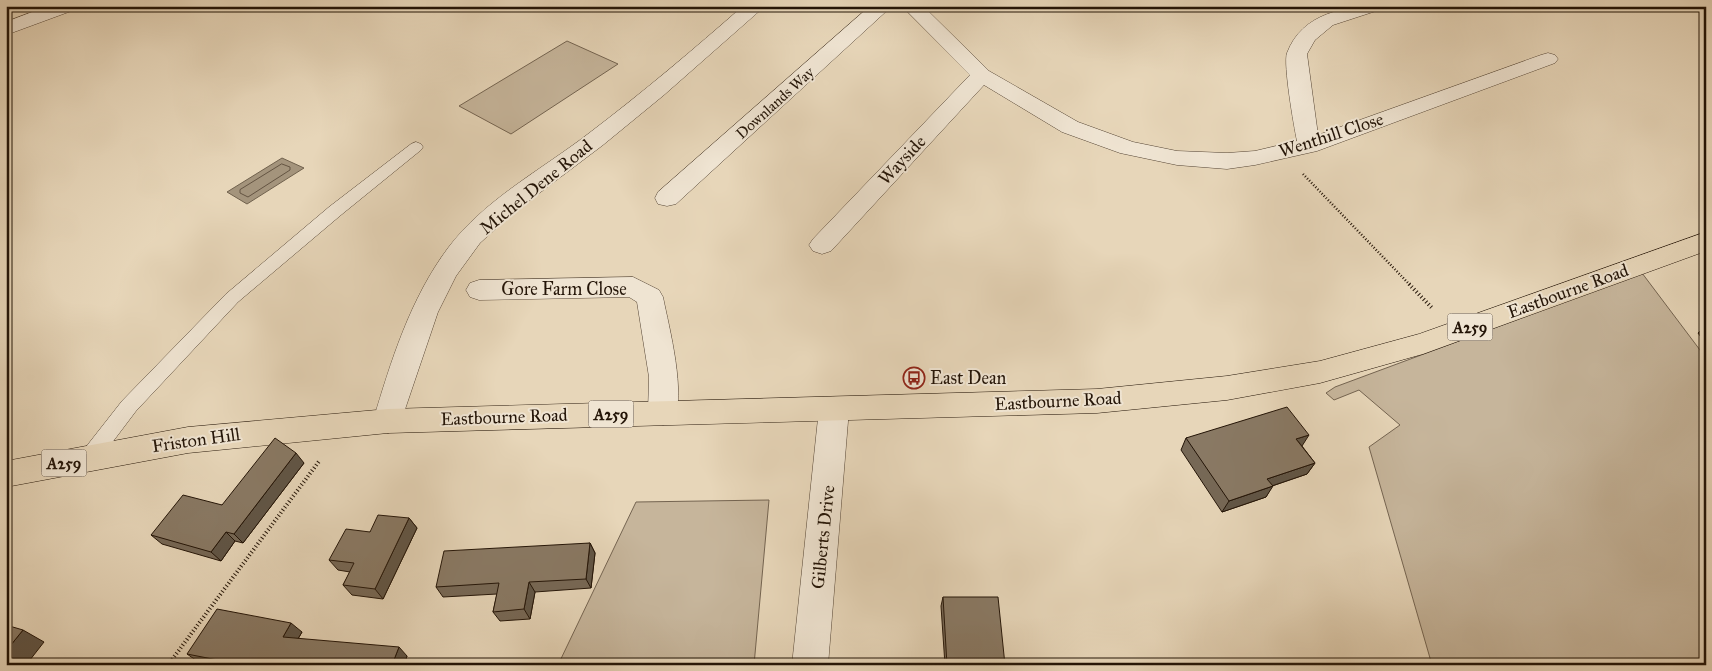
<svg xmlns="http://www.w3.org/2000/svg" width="1712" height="671" font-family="'IM FELL Great Primer',serif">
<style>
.green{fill:#c6b59b;stroke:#746451}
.water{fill:#a4947c;stroke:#70614d}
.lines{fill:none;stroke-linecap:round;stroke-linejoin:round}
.shore{stroke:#645442;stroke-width:1}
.service-casing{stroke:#544434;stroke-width:1}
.minor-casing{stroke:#544434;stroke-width:1}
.tertiary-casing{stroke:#544434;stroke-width:1}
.primary-casing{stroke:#231407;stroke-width:1}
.path-far1{stroke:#231407;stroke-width:2.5;stroke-dasharray:1 2;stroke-linecap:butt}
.path{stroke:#231407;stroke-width:4;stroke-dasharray:1 2.5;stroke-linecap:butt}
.service{fill:#efe4d2;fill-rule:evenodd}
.minor{fill:#efe4d2;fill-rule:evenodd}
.tertiary{fill:#efe4d2;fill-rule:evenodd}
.primary{fill:#e7d6b9;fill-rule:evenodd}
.wall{fill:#766856;stroke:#231407}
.shaded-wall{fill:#605546;stroke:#231407}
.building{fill:#897964;stroke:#231407}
.labels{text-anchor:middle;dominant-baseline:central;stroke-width:4;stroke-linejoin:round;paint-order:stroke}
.far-street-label{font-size:15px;fill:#231407;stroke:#efe4d2}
.shield{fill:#efe4d2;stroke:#605244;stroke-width:1}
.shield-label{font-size:16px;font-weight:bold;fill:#231407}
.street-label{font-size:18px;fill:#231407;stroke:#efe4d2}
.poi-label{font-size:18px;fill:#231407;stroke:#efe4d2;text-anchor:start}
</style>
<rect width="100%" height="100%" fill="#e7d6b9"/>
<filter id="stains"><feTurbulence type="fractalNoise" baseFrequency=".004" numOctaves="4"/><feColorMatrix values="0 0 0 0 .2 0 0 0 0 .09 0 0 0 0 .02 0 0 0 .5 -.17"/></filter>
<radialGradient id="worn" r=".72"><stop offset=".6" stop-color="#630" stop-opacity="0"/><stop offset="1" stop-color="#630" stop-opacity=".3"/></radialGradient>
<!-- green -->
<path class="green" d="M567,41L618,64L511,134L459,106Z
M1642,273L1706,358V665H1432L1369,447L1400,425L1359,390L1334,400L1326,393L1335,387Z
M769,500L754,665H558L636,502Z"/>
<!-- water -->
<path class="water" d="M282,158L304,168L247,204L227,192Z"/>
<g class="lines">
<!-- shore -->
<path class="shore" d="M282,164L290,167V170L248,197L240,193V190Z"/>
<!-- service casing -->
<g class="service-casing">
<path id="service" d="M416,142L421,144L423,147L421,150L341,215L238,302L136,411L96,464L89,466L82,464L79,458L82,452L122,401L226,294L329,207L411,144Z"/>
</g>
<!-- minor casing -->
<g class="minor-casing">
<path id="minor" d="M48,6H77L74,10L6,35V22Z
M743,6H765L664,95L603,145L513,213L480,243L456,276L438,312L398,430L388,433L378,430L373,421C391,361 410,299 448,248C484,200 541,170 588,134C642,93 693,50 743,6Z
M870,6H892L676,204L667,206L658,204L655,198L658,192Z
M902,6H923L989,71L1078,122L1133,142L1177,151L1227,153L1255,151L1297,141C1294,127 1283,64 1287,53C1302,13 1345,6 1382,6L1379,10L1333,25L1315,40L1307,54L1318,135L1541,55L1548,53L1555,55L1558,59L1555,63L1317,151L1255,165L1227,169L1177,165L1120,153L1062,132L984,85L831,251L822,254L813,251L809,245L813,239L970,75Z
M633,277L659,290L663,297C669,327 687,395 673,422L663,425L653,422L648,413L649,377L637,302L629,297L479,300L470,297L466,290L470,283L479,280Z"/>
</g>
<!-- tertiary casing -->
<g class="tertiary-casing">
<path id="tertiary" d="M834,397L844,401L849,409L828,665H792L819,409L824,401Z"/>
</g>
<!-- primary casing -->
<g class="primary-casing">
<path id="primary" d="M1706,232V251L1423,354L1320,383L1227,400L1097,413L388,433L188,453L6,487V461L188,427L388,409L1097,389L1227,376L1320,361L1419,334Z"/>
</g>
<!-- path-far1 -->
<path class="path-far1" d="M1303,174L1410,285"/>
<!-- path -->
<path class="path" d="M1409,284L1432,308
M168,665L320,460"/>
<!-- service -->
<use href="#service" class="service"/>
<!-- minor -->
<use href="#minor" class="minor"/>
<!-- tertiary -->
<use href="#tertiary" class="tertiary"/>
<!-- primary -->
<use href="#primary" class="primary"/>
</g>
<!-- wall -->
<path class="wall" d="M1706,326V344L1698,333Z
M1186,438L1302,446L1315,463L1307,474L1272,486L1266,497L1222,512L1181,450Z
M304,463L243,543L235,541L221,561L162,544L151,535L222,505Z
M409,518L417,528L383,599L352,595L343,585L350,572L338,570L329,560L370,532Z
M590,543L595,553L591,588L535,592L530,619L500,621L493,612L497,594L443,597L436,587Z
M943,597L1005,665H945L941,606Z
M302,632L298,639L407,656L404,665H210L200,663L187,654Z"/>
<!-- shaded-wall -->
<path class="shaded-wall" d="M1309,435L1302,446L1296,439Z
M296,453L304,463L243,543L234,534Z
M1315,463L1307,474L1260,490L1267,479Z
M1273,486L1266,497L1222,512L1229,501Z
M409,518L417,528L383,599L375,589Z
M226,532L235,541L221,561L211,552Z
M590,543L595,553L591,588L586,579Z
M529,582L535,592L530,619L524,609Z
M291,623L302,632L293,647L283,637Z
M23,630L44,642L26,665H6V651Z
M399,647L407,656L404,665H392Z"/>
<!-- building -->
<path class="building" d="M1287,407L1309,435L1296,439L1315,463L1267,479L1273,486L1229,501L1186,438Z
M275,438L296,453L234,534L226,532L211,552L151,535L183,495L222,505Z
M378,515L409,518L375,589L343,585L354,563L329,560L346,529L370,532Z
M590,543L586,579L529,582L524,609L493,612L499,583L436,587L444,551Z
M943,597H998L1005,665H947Z
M217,609L291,623L283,637L399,647L392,665H243L187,654Z
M6,625L23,630L6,651Z"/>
<!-- icons -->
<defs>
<g id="bus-ring" transform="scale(1.125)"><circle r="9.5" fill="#efe4d2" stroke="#8f2418" stroke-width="1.5"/><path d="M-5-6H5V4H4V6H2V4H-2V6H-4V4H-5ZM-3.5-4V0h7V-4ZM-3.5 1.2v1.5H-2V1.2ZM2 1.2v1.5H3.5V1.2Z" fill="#8f2418"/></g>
</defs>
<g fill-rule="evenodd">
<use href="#bus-ring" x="914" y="378"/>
</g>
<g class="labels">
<!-- far-street labels -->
<g class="far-street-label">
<text transform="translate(775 103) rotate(-42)">Downlands Way</text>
</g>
<!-- shield labels -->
<g class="shield">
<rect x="1447.5" y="313.5" width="45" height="27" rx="4"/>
<rect x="588.5" y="400.5" width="45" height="27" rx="4"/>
<rect x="41.5" y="449.5" width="45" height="27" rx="4"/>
</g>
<g class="shield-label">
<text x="1470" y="327">A259</text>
<text x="611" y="414">A259</text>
<text x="64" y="463">A259</text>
</g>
<!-- street labels -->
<g class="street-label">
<text transform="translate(1331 135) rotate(-18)">Wenthill Close</text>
<text transform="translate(902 160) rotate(-47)">Wayside</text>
<text transform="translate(536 187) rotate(-39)">Michel Dene Road</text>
<text x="564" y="289">Gore Farm Close</text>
<text transform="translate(1568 291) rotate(-20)">Eastbourne Road</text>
<text transform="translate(1058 401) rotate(-3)">Eastbourne Road</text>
<text transform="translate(504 417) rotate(-2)">Eastbourne Road</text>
<text transform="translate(196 440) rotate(-8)">Friston Hill</text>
<text transform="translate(823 537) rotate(-84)">Gilberts Drive</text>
</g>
<!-- poi labels -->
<g class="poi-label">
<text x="930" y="378">East Dean</text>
</g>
</g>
<!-- margin -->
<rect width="1712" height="671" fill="none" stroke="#e7d6b9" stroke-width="25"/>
<rect x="8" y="8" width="1697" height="656" fill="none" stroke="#231407" stroke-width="2.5"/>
<rect x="12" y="12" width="1687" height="646" fill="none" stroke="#231407"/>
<rect width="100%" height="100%" filter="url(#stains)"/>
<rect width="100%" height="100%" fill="url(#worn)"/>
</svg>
